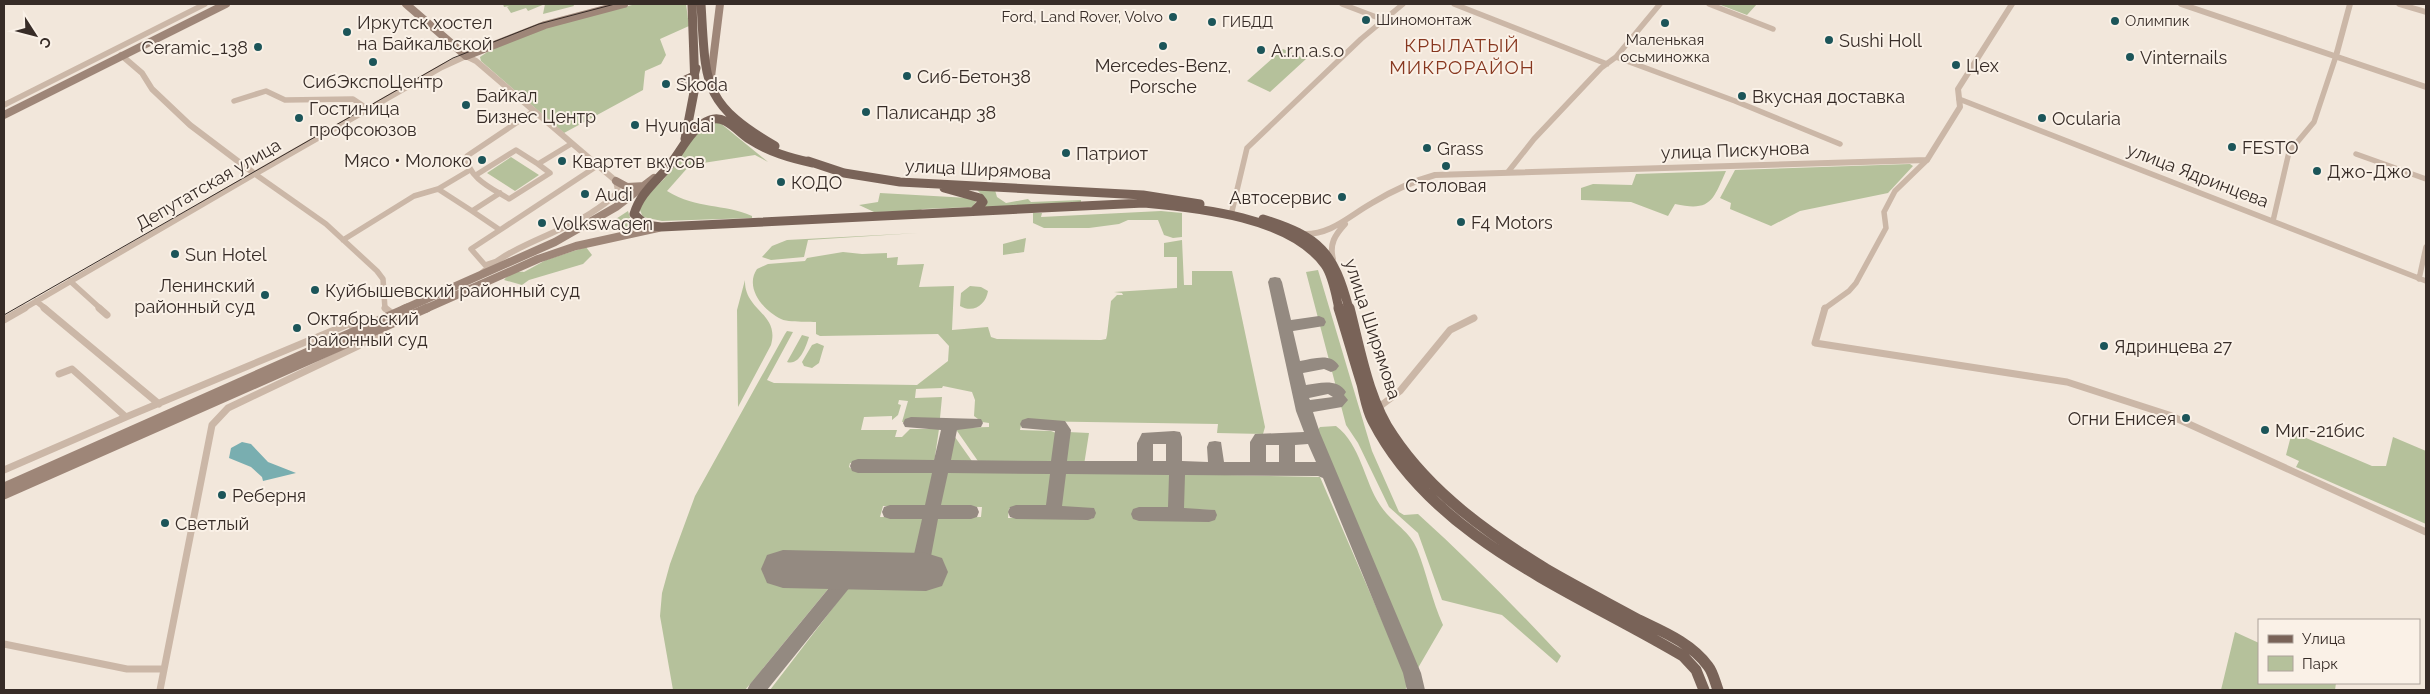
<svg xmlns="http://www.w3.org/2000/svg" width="2430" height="694" font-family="Raleway,sans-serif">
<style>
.green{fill:#b5c19b}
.water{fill:#79aeb0}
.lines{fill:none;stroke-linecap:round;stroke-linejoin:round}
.taxiway{fill:#948a81;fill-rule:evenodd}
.runway{fill:#948a81;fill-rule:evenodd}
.minor-far1{stroke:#cbb7a7;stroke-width:5.5}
.minor{stroke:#cbb7a7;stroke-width:7}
.tertiary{stroke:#cbb7a7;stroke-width:6}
.secondary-far1{stroke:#9e8678;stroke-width:8}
.secondary{stroke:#9e8678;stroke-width:9}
.primary-far1{stroke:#796358;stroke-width:9}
.primary{stroke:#796358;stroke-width:11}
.tram{stroke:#372c27;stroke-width:1}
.poi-dot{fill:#1c5559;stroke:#faf1e7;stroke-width:2}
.labels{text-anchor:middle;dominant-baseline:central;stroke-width:4;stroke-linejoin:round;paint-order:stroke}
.far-poi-label{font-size:15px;fill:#372c27;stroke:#faf1e7;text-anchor:start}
.poi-label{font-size:18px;fill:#372c27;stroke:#faf1e7;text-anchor:start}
.street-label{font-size:18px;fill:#372c27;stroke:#faf1e7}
.neighbourhood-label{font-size:19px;letter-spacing:1px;fill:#87371f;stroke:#faf1e7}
</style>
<rect width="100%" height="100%" fill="#f2e7db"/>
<!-- green -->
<path class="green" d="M503,4H573L574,6L543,14L545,4L528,11L526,8L511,13L507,7L509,6L504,7Z
M636,4H686L689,26L660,39L666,55L661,64L645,71L643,90L564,133L481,61L480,57C517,30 590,16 636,4Z
M1718,4H1757L1747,15Z
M1283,49L1306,59L1270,92L1247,81Z
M719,122L768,162L755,155L690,165L667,191C698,210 723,203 752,216V218L662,221L643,217L639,208L646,196L664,179L701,127Z
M511,157L539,175L515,191L487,173Z
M1910,164L1913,166L1888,193L1800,211L1771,226L1730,209L1731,203L1720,198L1735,170Z
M1726,171C1713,200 1711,212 1675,204L1668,216L1631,202L1581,200V188L1593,184L1632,185L1636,174Z
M976,189L995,190L997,197L1006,203L1028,199L1031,202L1081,200V202L983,208L985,198Z
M880,193L969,198L975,199L976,202L972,207L923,209L918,211L874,212L859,205L878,202Z
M628,211L632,224L630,226L601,231L602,228Z
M1161,211L1182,213V237L1173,238L1164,235L1158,220H1128L1119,224L1089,228H1044L1033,223V213H1042L1041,217Z
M918,233L808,240L804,257L771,260L762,257L772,246L787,240Z
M1026,238L1024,252L1003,255V244Z
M1182,240L1184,285H1192V271H1232L1265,427L1263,434L1217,433L1218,424L1022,421L1020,430L1051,431L1056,433L1053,461L1049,465L980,464L955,428L989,427V423L982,422L974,416L975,400L972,392L943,386L942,388L916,389L915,398L942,397L940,418L902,422L908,401L899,400L898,404L901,405L898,415L892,420V416L864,417L861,430H897L895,437H902L910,429H939L934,463H850L849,467L853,470L933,471L926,507L883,506L880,517H923L916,553L911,558L785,557L779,562L774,578L778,582L833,583L751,683L745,690H673L660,616L662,593L670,564L695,496L785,334L787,331L793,332L767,380L774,383L917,385L948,361L949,346L938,334L820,336L816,334V322C806,321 790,323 781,319C764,311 744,288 757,269L768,264L805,261L807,258L843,252L862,254L887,253V258L898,257L897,265L924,264L919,287L954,286L952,330L988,327L991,337L997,339L1101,340L1106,339L1107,335L1111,301L1117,295H1123L1122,293L1114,292L1177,288V257H1164V243Z
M586,247L592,255L583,264L529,280L522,285L504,280C508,274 517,271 524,272L546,260Z
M1318,270L1372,451L1399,512L1404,515L1418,514C1468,559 1515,607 1561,656L1557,663L1502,615L1442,600L1418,533L1389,507L1358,443L1346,425L1306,272Z
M745,280C744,311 780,313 771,345L738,407L737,310Z
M970,286L981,287L988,291C986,304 974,314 960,306L961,293Z
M802,335L809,337C806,346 800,366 787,362Z
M817,343L824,346L819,363L812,368L804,366L802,362L812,345Z
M1336,426C1361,445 1364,481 1380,505C1391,522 1410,531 1417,549C1427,574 1432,601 1443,625L1418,668L1317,431L1320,427Z
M950,430L974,464H946L944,462Z
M1068,432L1089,433L1084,465L1065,466L1061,463L1064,435Z
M2292,432L2372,466H2386L2393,437L2426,451V524L2296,467L2299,461L2286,455Z
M942,472H1047L1052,475L1048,508H1009L1008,518L1092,519L1093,509H1055L1059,477L1064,472L1172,474L1173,509H1134V519H1214V510L1180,509L1179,474L1320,477L1409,683L1405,690H770L852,583L940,584L943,569H923L934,518L981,517L982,507L936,506Z
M2235,632L2259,643V683H2336L2335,690H2221Z"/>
<!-- water -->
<path class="water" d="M242,442L251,444L268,462L296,473L263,481L262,477L251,467L229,458L231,448Z"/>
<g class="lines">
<!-- taxiway -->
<path class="taxiway" d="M1275,277L1280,278L1282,282L1291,320L1319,316L1324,318L1326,322L1324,326L1293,331L1300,361C1313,359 1331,352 1339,366L1336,370L1331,372L1324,369L1303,373L1306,385C1319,383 1338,378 1346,392L1344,395L1348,400L1342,407L1313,412L1320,433L1421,673L1425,690H1407L1403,673L1323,478L1318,476L1185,475L1184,508L1215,510L1217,515L1215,520L1209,522L1139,521L1133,519L1131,514L1133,509L1139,507H1168L1169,475L1066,474L1062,506L1094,508L1096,513L1094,518L1088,520L1016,519L1010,517L1008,512L1010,507L1016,505H1046L1050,474L948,473L941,505H971L977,507L979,512L977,517L971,519H938L928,572L925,577L919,579L913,577L910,572L922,519H890L884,517L882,512L884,507L890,505H925L932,473H858L852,471L850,466L852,461L858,459L934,460L941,430L905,427L903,423L905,419L911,417L981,419L983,423L981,427L957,430L951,460L1051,461L1055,431L1022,428L1020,424L1022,420L1028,418L1065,421L1071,430L1067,461H1137V443L1142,433L1174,431L1180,432L1182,437V461L1208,462L1207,447L1209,442L1215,441L1221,442L1224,462H1250V442L1255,434L1304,432L1296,411L1268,282L1270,278ZM1328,394L1333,397L1310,400L1309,398ZM1153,444H1166V461H1153ZM1308,444L1316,462H1295V445ZM1266,445H1279V462H1266Z
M853,564L859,566L862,571L859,576L767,690H747L750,684L847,566Z"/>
<!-- runway -->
<path class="runway" d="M783,550L926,553L942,558L948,572L942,586L926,591L783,588L767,583L761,569L767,555Z"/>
<!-- minor-far1 -->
<path class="minor-far1" d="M1342,4L1384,20
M1454,4L1607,64
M1709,4L1773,29
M2399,4L2426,12
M1616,57L1735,101L1840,144
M1959,99L2426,281
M234,101L266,91L285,100L353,99L368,109
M4,105L205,4
M534,111L467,156C467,178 493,189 509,199L550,173L538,164L571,144
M2356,154L2426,179
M470,170L438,189L472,211
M1508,172L1534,139L1601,68L1616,57L1660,4
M476,175L516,150L538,164
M500,193L472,211L500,230L597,166
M1232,211L1247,148L1361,39L1403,4
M2273,221L2289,152L2314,122L2336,56
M343,240L414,196L438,189
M494,262L485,265L471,249L500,230
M2419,279L2426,247
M70,281L101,309
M36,301L46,309
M23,309L255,174L326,224L377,271L383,279L385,309
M1824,309L1849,291L1856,283L1886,228L1884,212L1895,191L1927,160"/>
<!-- minor -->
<path class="minor" d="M44,308L159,404
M99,308L107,315
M385,308L394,315
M1825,308L1815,343L2067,382L2169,415L2426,532
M4,320L25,308
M59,374L72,369L126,417L351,323L354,332
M1379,407L1400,391L1450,330L1474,318
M4,470L126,417
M4,644L127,669H163
M160,690L212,425L228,408L358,346L382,332"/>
<!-- tertiary -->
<path class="tertiary" d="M2181,4L2426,87
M121,55L142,73L152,89L190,125L255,174L442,67L466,56L476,61L616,181L618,191C611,201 601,206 591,213C556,235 512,245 482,273
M2336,56L2350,4
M1303,234C1331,235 1349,216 1372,203C1392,191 1413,181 1435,175L1927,160L1960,107L1958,89L2012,4
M1333,259C1329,244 1335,235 1345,224"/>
<!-- secondary-far1 -->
<path class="secondary-far1" d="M406,4L466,56L545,25L624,4
M710,85L720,4
M4,115L226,4
M616,181L627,187L645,186
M404,309L555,242L616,207L654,178
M425,309L538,259L576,246L658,228"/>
<!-- secondary -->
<path class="secondary" d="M4,487L407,308
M4,495L427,308"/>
<!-- primary-far1 -->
<path class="primary-far1" d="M701,4C706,83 701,103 775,146
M683,81L694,76L696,68
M685,139L695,87L692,4
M808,161L844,173L900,182L1143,195L1200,204
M813,163C790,158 769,152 749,139C737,131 725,114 710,120C693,126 682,149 672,162C658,181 641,191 634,214L646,225L661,227L1144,203C1199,208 1291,217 1325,265C1333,276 1336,296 1339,309
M944,188L980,198L983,202L974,211
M1263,219C1320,237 1334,252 1349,309"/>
<!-- primary -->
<path class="primary" d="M1339,308C1347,333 1354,359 1362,384C1365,396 1367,410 1373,421C1434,540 1574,591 1683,656L1696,670L1704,690
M1349,308C1360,350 1368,400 1393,436C1431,493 1489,534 1546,569C1577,587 1608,603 1639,620C1664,632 1691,643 1708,666C1713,672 1715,682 1718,690"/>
<!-- tram -->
<path class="tram" d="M4,315L453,58L539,24L615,4"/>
</g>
<!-- markers -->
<g class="poi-dot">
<circle cx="1173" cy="17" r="5"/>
<circle cx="1366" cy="20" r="5"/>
<circle cx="2115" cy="21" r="5"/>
<circle cx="1212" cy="22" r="5"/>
<circle cx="1665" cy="23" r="5"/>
<circle cx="347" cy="32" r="5"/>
<circle cx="1829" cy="40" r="5"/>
<circle cx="1163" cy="46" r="5"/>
<circle cx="258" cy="47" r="5"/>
<circle cx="1261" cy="50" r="5"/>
<circle cx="2130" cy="57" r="5"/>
<circle cx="373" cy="62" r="5"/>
<circle cx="1956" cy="65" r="5"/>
<circle cx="907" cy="76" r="5"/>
<circle cx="666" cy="84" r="5"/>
<circle cx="1742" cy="96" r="5"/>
<circle cx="466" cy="105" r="5"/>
<circle cx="866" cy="112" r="5"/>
<circle cx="299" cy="118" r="5"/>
<circle cx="2042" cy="118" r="5"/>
<circle cx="635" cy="125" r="5"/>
<circle cx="2232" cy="147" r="5"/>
<circle cx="1427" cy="148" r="5"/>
<circle cx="1066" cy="153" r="5"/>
<circle cx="482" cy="160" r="5"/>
<circle cx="562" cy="161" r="5"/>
<circle cx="1446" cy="166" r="5"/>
<circle cx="2317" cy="171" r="5"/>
<circle cx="781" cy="182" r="5"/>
<circle cx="585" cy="194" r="5"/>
<circle cx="1342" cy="197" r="5"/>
<circle cx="1461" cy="222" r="5"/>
<circle cx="542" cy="223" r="5"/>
<circle cx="175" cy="254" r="5"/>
<circle cx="315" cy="290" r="5"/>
<circle cx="265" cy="295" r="5"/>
<circle cx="297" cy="328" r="5"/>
<circle cx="2104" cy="346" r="5"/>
<circle cx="2186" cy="418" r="5"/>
<circle cx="2265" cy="430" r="5"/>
<circle cx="222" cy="495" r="5"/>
<circle cx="165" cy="523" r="5"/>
</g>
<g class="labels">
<!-- far-poi labels -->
<g class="far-poi-label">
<text x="1163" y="17" text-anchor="end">Ford, Land Rover, Volvo</text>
<text x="1376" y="20">Шиномонтаж</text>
<text x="2125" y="21">Олимпик</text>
<text x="1222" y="22">ГИБДД</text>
<text x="1665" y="40" text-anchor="middle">Маленькая<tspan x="1665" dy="17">осьминожка</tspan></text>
</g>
<!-- poi labels -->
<g class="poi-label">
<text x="357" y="22">Иркутск хостел<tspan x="357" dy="21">на Байкальской</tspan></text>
<text x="1839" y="40">Sushi Holl</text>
<text x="248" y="47" text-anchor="end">Сeramic_138</text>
<text x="1271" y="50">A.r.n.a.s.o</text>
<text x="2140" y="57">Vinternails</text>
<text x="1163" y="65" text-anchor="middle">Mercedes-Benz,<tspan x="1163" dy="21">Porsche</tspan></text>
<text x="1966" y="65">Цех</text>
<text x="917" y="76">Сиб-Бетон38</text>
<text x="373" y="81" text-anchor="middle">СибЭкспоЦентр</text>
<text x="676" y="84">Skoda</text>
<text x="476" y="95">Байкал<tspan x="476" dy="21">Бизнес Центр</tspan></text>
<text x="1752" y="96">Вкусная доставка</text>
<text x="309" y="108">Гостиница<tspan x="309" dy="21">профсоюзов</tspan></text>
<text x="876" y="112">Палисандр 38</text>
<text x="2052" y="118">Ocularia</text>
<text x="645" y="125">Hyundai</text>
<text x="2242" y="147">FESTO</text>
<text x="1437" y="148">Grass</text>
<text x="1076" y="153">Патриот</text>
<text x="472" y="160" text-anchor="end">Мясо • Молоко</text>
<text x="572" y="161">Квартет вкусов</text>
<text x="2327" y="171">Джо-Джо</text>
<text x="791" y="182">КОДО</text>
<text x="1446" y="185" text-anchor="middle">Столовая</text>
<text x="595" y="194">Audi</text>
<text x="1332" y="197" text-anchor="end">Автосервис</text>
<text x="1471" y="222">F4 Motors</text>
<text x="552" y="223">Volkswagen</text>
<text x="185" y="254">Sun Hotel</text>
<text x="255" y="285" text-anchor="end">Ленинский<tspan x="255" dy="21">районный суд</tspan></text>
<text x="325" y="290">Куйбышевский районный суд</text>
<text x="307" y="318">Октябрьский<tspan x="307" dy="21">районный суд</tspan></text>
<text x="2114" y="346">Ядринцева 27</text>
<text x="2176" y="418" text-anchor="end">Огни Енисея</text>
<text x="2275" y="430">Миг-21бис</text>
<text x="232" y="495">Реберня</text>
<text x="175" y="523">Светлый</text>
</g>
<!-- street labels -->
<g class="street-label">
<text transform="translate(1735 150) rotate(-2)">улица Пискунова</text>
<text transform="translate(978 169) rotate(3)">улица Ширямова</text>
<text transform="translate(2198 175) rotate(21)">улица Ядринцева</text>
<text transform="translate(208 184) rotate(-30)">Депутатская улица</text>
<text transform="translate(1373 329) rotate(72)">улица Ширямова</text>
</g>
<!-- neighbourhood labels -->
<g class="neighbourhood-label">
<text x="1462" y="45">КРЫЛАТЫЙ<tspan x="1462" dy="22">МИКРОРАЙОН</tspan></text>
</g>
</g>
<!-- border -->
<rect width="2430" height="694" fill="none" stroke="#372c27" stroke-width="10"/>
<!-- legend -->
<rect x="2258" y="619" width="162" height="65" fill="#faf1e7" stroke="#aca29a"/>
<rect x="2268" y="635" width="25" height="8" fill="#796358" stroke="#aca29a"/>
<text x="2302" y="644" font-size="15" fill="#372c27">Улица</text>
<rect x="2268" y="656" width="25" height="15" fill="#b5c19b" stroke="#aca29a"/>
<text x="2302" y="669" font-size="15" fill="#372c27">Парк</text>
<!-- north arrow -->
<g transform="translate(35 35) rotate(126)" stroke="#faf1e7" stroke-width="4" paint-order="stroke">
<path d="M0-4L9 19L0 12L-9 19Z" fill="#372c27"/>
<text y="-8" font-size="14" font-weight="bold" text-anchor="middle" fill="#372c27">С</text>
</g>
</svg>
